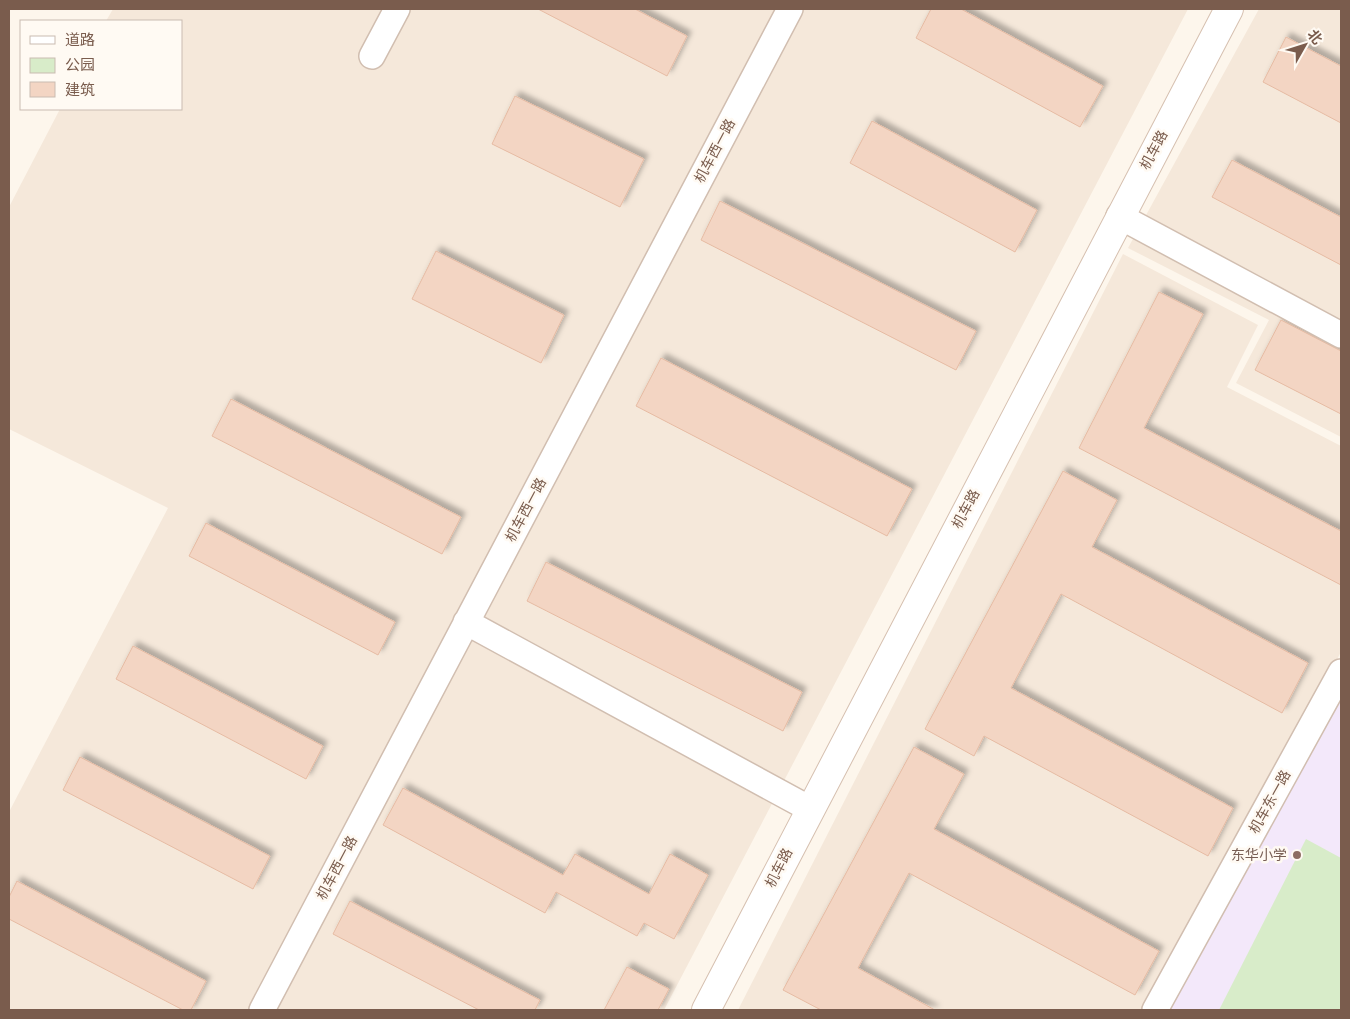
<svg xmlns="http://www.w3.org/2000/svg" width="1350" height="1019" font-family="'Fira Sans','Noto Sans SC',sans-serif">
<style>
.residential{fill:#f5e8da}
.education{fill:#f3e8fa}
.green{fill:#d8ecc9}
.building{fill:#f3d5c3;stroke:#e6bba3;filter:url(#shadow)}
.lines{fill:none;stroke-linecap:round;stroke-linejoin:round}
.street-casing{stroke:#d1beb0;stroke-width:28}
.secondary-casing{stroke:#d6c0b0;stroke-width:30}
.street{stroke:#fff;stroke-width:25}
.secondary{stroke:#fff;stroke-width:28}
.education-dot{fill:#8d6e63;stroke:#fffaf3;stroke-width:2}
.labels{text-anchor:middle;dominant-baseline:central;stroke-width:5;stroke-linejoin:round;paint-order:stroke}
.street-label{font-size:14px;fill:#7a5c4d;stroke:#fffaf3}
.education-label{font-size:14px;fill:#785e54;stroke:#fffaf3;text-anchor:end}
</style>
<defs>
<filter id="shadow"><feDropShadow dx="4.5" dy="-4.5" stdDeviation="2.5" flood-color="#0004"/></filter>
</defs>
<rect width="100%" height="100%" fill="#fdf6ec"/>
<!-- residential -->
<path class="residential" d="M113,9H1188L664,1010H9V812L168,508L9,429V207L60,109H181V21H106Z
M1259,9H1341V437L1236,383L1269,320L1128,248Z
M1123,254L1258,325L1227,387L1341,446V652L1144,1010H738Z"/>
<!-- education -->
<path class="education" d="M1341,700V1010H1166Z"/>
<!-- green -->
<path class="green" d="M1306,839L1341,858V1010H1219Z"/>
<!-- building -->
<path class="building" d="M538,9H635L687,36L667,76Z
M931,9H961L1103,86L1080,127L916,38Z
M1286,37L1341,66V123L1263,82Z
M515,96L644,159L620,207L492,144Z
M872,121L1037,210L1015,252L850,163Z
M1232,160L1341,217V265L1212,197Z
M720,201L976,331L956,370L701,240Z
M436,251L564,315L541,363L412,299Z
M1159,292L1203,314L1144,428L1341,531V585L1079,448Z
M1281,320L1341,351V414L1255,370Z
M661,358L912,489L887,536L636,406Z
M231,399L461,517L442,554L212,436Z
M1063,471L1117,500L1092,547L1308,663L1282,713L1061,594L1011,688L1233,808L1208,856L984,736L974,756L925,729Z
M206,523L395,622L378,655L189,556Z
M546,562L802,692L783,731L527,601Z
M133,646L323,746L306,779L116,679Z
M914,747L964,774L934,829L1159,951L1135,995L909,873L858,968L935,1010H821L783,990Z
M80,757L270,856L253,889L63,790Z
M403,788L563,875L575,854L649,894L670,854L708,875L674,939L644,923L637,936L556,892L545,913L383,825Z
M17,881L206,981L191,1010H183L9,919V897Z
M350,901L540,1000L535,1010H479L333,934Z
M627,967L669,989L658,1010H604Z"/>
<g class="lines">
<!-- street casing -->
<g class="street-casing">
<path id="street" d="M372,56L397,9
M1119,216L1341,335
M466,622L810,809
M262,1010L790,9
M1155,1010L1341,672"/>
</g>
<!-- secondary casing -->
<g class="secondary-casing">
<path id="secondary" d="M706,1010L1229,9"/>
</g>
<!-- street -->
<use href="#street" class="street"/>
<!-- secondary -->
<use href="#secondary" class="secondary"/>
</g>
<!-- markers -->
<circle class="education-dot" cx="1297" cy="855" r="5"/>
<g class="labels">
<!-- street labels -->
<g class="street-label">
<text transform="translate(1154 150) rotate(-62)">机车路</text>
<text transform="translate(715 151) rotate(-62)">机车西一路</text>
<text transform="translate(966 509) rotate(-62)">机车路</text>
<text transform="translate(526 510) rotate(-62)">机车西一路</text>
<text transform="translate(1270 802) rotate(-61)">机车东一路</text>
<text transform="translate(337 868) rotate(-62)">机车西一路</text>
<text transform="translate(779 868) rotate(-63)">机车路</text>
</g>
<!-- education labels -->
<g class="education-label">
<text x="1287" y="855">东华小学</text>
</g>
</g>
<!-- border -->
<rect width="1350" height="1019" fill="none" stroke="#7a5c4d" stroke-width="20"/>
<!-- legend -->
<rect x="20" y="20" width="162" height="90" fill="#fffaf3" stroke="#cabbb1"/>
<rect x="30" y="36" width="25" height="8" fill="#ffffff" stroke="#cabbb1"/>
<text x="65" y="45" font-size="15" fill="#7a5c4d">道路</text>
<rect x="30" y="58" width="25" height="15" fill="#d8ecc9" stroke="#cabbb1"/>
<text x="65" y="70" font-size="15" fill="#7a5c4d">公园</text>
<rect x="30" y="82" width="25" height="15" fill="#f3d5c3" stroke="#cabbb1"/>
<text x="65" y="95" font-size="15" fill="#7a5c4d">建筑</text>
<!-- north arrow -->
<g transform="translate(1305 45) rotate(51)" stroke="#fffaf3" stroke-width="4" paint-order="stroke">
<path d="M0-4L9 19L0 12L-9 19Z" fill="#7a5c4d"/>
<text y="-8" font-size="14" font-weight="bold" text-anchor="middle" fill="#7a5c4d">北</text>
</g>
</svg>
